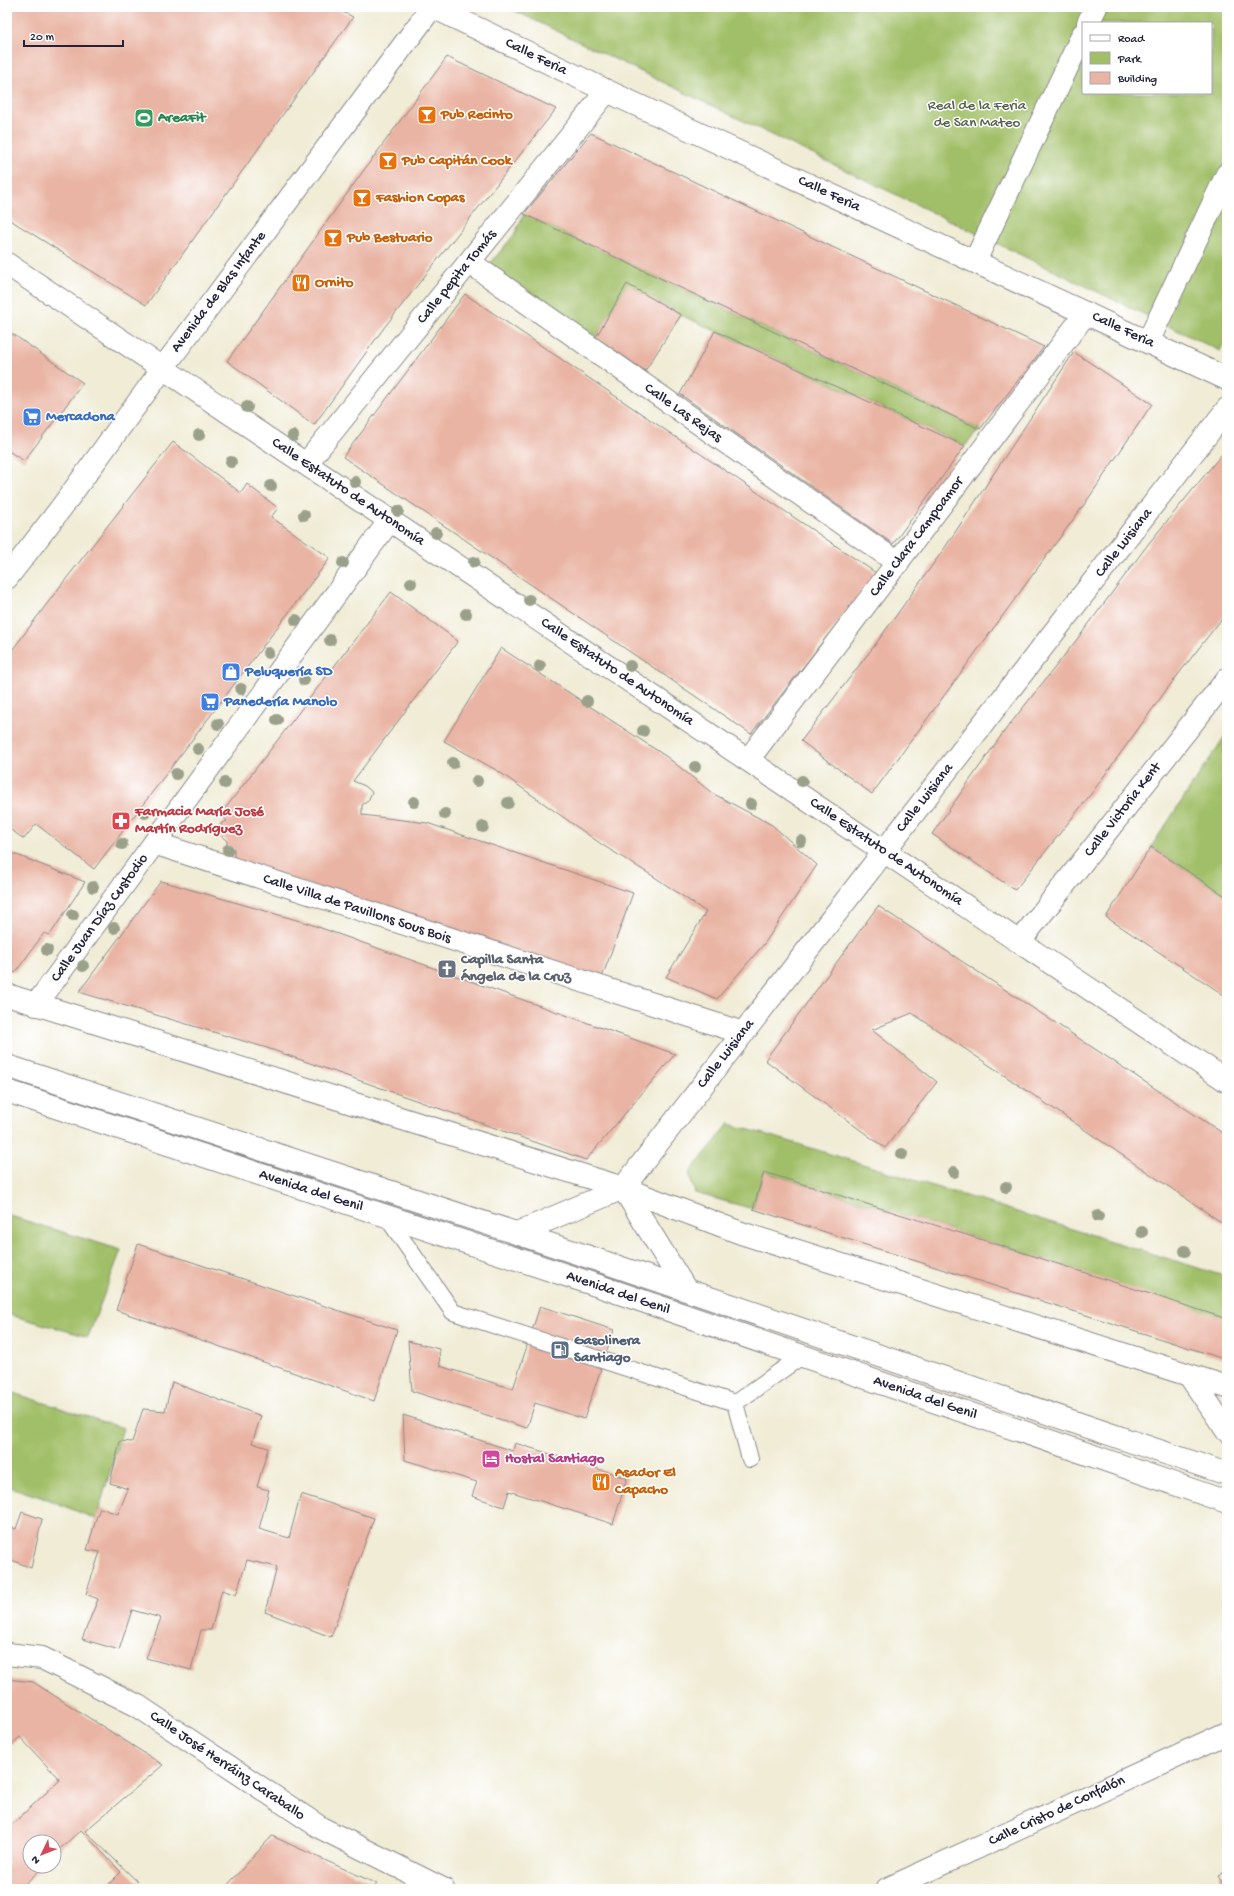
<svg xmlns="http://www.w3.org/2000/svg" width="1234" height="1896" font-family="'Gochi Hand',sans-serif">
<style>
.green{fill:#a1bf67;stroke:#627051;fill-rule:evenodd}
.building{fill:#e9b4a3}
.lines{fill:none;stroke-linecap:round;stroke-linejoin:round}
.lane-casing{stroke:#898788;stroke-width:18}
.street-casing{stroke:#898788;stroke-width:24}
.secondary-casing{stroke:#898788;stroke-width:24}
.lane{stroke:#fff;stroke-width:16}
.street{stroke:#fff;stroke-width:22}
.secondary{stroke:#fff;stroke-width:22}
.tree{fill:#9ba08b}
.labels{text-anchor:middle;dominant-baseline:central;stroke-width:3;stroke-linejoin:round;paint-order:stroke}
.street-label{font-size:15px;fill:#22223b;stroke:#fff}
.park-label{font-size:15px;fill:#55614d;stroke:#fff}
.food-label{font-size:15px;font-weight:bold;fill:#c56008;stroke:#fff;text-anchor:start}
.leisure-label{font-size:15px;font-weight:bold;fill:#27864d;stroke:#fff;text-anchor:start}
.shop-label{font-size:15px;font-weight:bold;fill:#366cbe;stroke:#fff;text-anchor:start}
.health-label{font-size:15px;font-weight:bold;fill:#be3a42;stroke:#fff;text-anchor:start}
.worship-label{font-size:15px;font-weight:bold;fill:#5b616d;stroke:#fff;text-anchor:start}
.service-label{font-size:15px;font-weight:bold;fill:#4e5e75;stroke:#fff;text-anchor:start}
.hotel-label{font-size:15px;font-weight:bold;fill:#b23c85;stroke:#fff;text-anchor:start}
</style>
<rect width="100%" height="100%" fill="#fff"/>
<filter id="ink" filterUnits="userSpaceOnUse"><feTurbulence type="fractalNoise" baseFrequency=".025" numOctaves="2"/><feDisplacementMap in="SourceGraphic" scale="8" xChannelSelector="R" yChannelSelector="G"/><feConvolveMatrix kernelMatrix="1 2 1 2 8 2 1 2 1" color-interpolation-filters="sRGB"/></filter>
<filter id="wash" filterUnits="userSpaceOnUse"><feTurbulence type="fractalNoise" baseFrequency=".012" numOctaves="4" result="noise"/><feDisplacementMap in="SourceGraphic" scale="16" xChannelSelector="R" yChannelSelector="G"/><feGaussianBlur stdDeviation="0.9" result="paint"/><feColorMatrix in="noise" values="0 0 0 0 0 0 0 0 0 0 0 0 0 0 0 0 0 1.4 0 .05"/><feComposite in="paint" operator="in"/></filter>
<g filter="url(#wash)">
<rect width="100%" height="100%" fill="#f0ecd6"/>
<!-- green -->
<path class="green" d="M507,7H1227V336L1220,351ZM1083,23H1211V93H1083Z
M524,214L980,429L965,446L681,315L627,285L596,337L489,265L514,235Z
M1227,733V897L1151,847Z
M729,1124L785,1140L1227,1277V1321L1015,1250L764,1172L753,1209L695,1193L689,1173Z
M7,1215L121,1250L88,1337L7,1314Z
M7,1391L123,1428L96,1519L49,1500L7,1486Z"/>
<g id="blocks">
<!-- building -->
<path class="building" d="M7,7H333L353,17L146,305L7,218Z
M447,57L556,109L383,329L314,425L227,361L364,170Z
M591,133L1044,347L980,429L524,214Z
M627,284L681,315L645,371L596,337Z
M465,294L876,573L751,734L343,457Z
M7,330L83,383L24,461L7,450Z
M715,331L965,446L893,544L680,394Z
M1074,352L1152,404L1086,502L872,794L801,741L875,645L946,546Z
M173,442L241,493L247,484L278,508L271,517L330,558L94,869L36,824L24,839L7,827V657L52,597Z
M1227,448V612L1167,689L1091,794L1015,890L932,834L1003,733L1082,633L1149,543Z
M391,592L458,641L353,781L365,786L372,792L368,801L362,805V815L427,823L633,893L601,980L234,861V849L227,848V841L219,834V827L222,823L227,821L221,814Z
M501,648L667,757L712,793L772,825L817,865L764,944L717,999L666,977L706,912L656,878L604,846L498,771L444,741Z
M1151,847L1227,897V997L1106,917Z
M7,851L85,882L50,935L44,933L15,973L7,969Z
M161,881L307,923L675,1054L586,1160L267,1048L79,992Z
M878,906L1227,1136V1226L912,1013L872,1030L937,1082L885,1148L765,1060Z
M764,1172L1015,1250L1227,1319V1360L753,1209Z
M138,1244L397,1330L374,1401L116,1310Z
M540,1306L614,1330L584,1419L535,1403L527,1428L412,1391L408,1341L439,1349L440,1366L513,1389Z
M172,1382L261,1416L252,1443L268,1448L257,1487L269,1490L259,1529L289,1538L301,1494L374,1518L331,1637L265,1612L277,1567L247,1560L236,1595L222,1590L211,1630H201L191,1670L146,1658L161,1618L132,1610L119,1650L82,1639L98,1599L86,1594L100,1552L87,1550L96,1519L100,1508L118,1514L128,1489L110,1483L120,1441L132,1442L143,1409L165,1411Z
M403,1415L513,1451L515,1443L627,1478L613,1524L509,1491L504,1507L472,1496L477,1482L405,1460Z
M22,1512L42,1519L31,1568L7,1558V1526L16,1529Z
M7,1679L33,1682L163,1765L85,1831L145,1889H104L121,1872L81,1830L54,1854V1842H30V1866H44L21,1888L23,1889H7V1829L60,1780L20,1737L7,1749Z
M272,1836L377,1884L373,1889H224Z
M1227,1872V1889H1226L1218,1876Z"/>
</g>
</g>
<g filter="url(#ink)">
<use href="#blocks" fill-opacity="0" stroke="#898788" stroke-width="1"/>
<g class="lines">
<!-- lane casing -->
<g class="lane-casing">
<path id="lane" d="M386,1216L453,1312L735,1403L802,1356
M735,1403L750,1459"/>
</g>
<!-- street casing -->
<g class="street-casing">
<path id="street" d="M1088,23L1096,7
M975,261L1083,34
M469,262L898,563
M1148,342L1227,174
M306,464L607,91
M748,760L1086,313
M154,843L743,1033
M1020,941L1227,679
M7,995L623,1188L741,1233L1227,1387
M36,1005L390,520
M1189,1375L1227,1431
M7,1654L42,1658L138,1706L321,1828L443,1889"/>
</g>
<!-- secondary casing -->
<g class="secondary-casing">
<path id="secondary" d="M433,7L607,91L1227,379
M7,264L1227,1081
M7,578L61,508L163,368L432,7
M7,1066L589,1257L1227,1474
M7,1091L599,1286L1227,1502
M623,1188L686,1290
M517,1233L623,1188L1227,409
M887,1889L1227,1733"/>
</g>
<!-- lane -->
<use href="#lane" class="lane"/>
<!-- street -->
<use href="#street" class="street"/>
<!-- secondary -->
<use href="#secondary" class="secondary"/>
</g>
<!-- trees -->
<g class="tree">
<circle cx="247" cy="407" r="6"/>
<circle cx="199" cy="435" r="6"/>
<circle cx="293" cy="436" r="6"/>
<circle cx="231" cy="462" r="6"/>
<circle cx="355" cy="482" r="6"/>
<circle cx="271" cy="486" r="6"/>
<circle cx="398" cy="511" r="6"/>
<circle cx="304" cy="515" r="6"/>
<circle cx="436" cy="533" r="6"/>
<circle cx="474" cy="562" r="6"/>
<circle cx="343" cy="563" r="6"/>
<circle cx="411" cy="583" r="6"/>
<circle cx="529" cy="600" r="6"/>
<circle cx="466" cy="614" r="6"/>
<circle cx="296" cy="620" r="6"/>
<circle cx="330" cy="640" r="6"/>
<circle cx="268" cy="653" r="6"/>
<circle cx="540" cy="666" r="6"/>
<circle cx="630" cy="666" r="6"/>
<circle cx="304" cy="680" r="6"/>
<circle cx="241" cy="689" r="6"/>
<circle cx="587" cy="701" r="6"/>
<circle cx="277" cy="720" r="6"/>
<circle cx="218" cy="724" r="6"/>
<circle cx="643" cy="731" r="6"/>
<circle cx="198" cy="749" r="6"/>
<circle cx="453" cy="763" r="6"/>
<circle cx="695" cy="767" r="6"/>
<circle cx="176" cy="774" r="6"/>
<circle cx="477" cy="781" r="6"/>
<circle cx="802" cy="781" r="6"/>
<circle cx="225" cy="783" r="6"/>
<circle cx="414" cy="802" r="6"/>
<circle cx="508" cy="803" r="6"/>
<circle cx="751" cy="804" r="6"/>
<circle cx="145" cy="813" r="6"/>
<circle cx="445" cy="814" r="6"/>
<circle cx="483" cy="827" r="6"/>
<circle cx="801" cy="841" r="6"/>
<circle cx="122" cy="844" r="6"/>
<circle cx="228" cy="850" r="6"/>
<circle cx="93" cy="887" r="6"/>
<circle cx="73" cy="915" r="6"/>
<circle cx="114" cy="928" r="6"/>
<circle cx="47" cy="950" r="6"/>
<circle cx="83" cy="966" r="6"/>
<circle cx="902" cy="1154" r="6"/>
<circle cx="954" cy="1172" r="6"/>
<circle cx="1006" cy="1187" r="6"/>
<circle cx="1098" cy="1216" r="6"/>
<circle cx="1142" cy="1232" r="6"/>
<circle cx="1185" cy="1251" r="6"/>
</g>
</g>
<!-- icons -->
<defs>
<g id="bar-square" transform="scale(1)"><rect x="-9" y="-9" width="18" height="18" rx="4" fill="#e8710a" stroke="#fff"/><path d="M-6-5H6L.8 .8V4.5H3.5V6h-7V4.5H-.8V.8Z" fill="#fff"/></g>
<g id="stadium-square" transform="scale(1)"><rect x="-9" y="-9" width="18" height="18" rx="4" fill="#2e9e5b" stroke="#fff"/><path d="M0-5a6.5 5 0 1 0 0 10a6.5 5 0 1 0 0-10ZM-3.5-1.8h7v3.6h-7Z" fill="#fff"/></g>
<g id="restaurant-square" transform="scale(1)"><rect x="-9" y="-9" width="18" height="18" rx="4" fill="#e8710a" stroke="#fff"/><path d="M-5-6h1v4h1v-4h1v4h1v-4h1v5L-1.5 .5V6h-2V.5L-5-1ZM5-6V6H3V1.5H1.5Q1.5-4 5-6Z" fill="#fff"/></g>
<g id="supermarket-square" transform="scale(1)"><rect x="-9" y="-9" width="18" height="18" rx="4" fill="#3f7fe0" stroke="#fff"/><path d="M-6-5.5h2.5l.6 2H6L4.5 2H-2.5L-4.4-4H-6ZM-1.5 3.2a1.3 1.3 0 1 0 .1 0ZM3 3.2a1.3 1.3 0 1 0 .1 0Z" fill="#fff"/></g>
<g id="shop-square" transform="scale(1)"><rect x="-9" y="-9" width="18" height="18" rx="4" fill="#3f7fe0" stroke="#fff"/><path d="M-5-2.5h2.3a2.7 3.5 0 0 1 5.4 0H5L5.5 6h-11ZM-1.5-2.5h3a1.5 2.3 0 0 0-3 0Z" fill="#fff"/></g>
<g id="pharmacy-square" transform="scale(1)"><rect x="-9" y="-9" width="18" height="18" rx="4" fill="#e0444e" stroke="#fff"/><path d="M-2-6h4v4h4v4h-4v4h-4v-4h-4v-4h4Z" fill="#fff"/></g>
<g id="church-square" transform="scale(1)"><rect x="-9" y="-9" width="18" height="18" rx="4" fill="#6b7280" stroke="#fff"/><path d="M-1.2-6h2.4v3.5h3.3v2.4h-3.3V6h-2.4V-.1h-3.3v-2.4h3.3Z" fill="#fff"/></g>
<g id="fuel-square" transform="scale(1)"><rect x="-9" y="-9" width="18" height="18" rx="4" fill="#5c6f8a" stroke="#fff"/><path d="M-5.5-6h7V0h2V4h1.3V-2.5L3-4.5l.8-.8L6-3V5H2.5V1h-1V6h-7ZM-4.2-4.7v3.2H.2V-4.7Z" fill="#fff"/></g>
<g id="hotel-square" transform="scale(1)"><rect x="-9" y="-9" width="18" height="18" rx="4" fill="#d1479c" stroke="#fff"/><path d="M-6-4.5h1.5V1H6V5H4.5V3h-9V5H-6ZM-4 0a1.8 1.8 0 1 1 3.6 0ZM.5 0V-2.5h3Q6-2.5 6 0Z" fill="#fff"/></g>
</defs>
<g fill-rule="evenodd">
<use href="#bar-square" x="427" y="115"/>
<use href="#stadium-square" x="144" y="118"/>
<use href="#bar-square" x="388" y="161"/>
<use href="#bar-square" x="362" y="198"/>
<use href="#bar-square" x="333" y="238"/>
<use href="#restaurant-square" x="301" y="283"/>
<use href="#supermarket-square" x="32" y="417"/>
<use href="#shop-square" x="231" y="672"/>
<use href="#supermarket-square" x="210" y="702"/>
<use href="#pharmacy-square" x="121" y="821"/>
<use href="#church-square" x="447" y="969"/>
<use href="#fuel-square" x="560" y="1350"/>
<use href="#hotel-square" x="491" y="1459"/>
<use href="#restaurant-square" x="601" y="1482"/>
</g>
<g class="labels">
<!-- street labels -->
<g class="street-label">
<text transform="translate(536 57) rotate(26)">Calle Feria</text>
<text transform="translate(829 194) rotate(25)">Calle Feria</text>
<text transform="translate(457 277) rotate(-51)">Calle pepita Tomás</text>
<text transform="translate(219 292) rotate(-53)">Avenida de Blas Infante</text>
<text transform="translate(1123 330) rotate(25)">Calle Feria</text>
<text transform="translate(683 413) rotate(35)">Calle Las Rejas</text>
<text transform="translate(348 492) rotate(34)">Calle Estatuto de Autonomía</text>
<text transform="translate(917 537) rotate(-53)">Calle Clara Campoamor</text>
<text transform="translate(1124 543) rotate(-52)">Calle Luisiana</text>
<text transform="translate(617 672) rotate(34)">Calle Estatuto de Autonomía</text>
<text transform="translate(925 798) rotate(-52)">Calle Luisiana</text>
<text transform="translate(1123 810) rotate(-52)">Calle Victoria Kent</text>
<text transform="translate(886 852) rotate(34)">Calle Estatuto de Autonomía</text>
<text transform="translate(357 909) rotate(18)">Calle Villa de Pavillons Sous Bois</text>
<text transform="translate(100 918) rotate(-54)">Calle Juan Díaz Custodio</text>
<text transform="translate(726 1054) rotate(-52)">Calle Luisiana</text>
<text transform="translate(311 1191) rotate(18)">Avenida del Genil</text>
<text transform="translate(618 1293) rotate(19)">Avenida del Genil</text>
<text transform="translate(925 1398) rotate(19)">Avenida del Genil</text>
<text transform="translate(227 1766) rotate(34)">Calle José Herráinz Caraballo</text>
<text transform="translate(1057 1811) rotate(-25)">Calle Cristo de Confalón</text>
</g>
<!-- park labels -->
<g class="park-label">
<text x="977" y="106">Real de la Feria<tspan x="977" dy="17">de San Mateo</tspan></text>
</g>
<!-- food labels -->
<g class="food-label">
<text x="441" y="115">Pub Recinto</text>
<text x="402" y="161">Pub Capitán Cook</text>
<text x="376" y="198">Fashion Copas</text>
<text x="347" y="238">Pub Bestuario</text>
<text x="315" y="283">Ornito</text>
<text x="615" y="1473">Asador El<tspan x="615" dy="17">Capacho</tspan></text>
</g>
<!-- leisure labels -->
<g class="leisure-label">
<text x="158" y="118">AreaFit</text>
</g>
<!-- shop labels -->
<g class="shop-label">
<text x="46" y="417">Mercadona</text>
<text x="245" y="672">Peluquería SD</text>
<text x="224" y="702">Panedería Manolo</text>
</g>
<!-- health labels -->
<g class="health-label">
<text x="135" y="812">Farmacia María José<tspan x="135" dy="17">Martín Rodríguez</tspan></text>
</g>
<!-- worship labels -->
<g class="worship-label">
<text x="461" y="960">Capilla Santa<tspan x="461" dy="17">Ángela de la Cruz</tspan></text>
</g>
<!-- service labels -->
<g class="service-label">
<text x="574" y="1341">Gasolinera<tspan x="574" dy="17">Santiago</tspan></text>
</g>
<!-- hotel labels -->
<g class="hotel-label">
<text x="505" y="1459">Hostal Santiago</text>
</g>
</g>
<!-- margin -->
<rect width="1234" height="1896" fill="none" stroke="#fff" stroke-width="24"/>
<!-- legend -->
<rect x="1082" y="22" width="130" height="72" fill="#ffffff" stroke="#a7a7b1"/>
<rect x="1090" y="35" width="20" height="6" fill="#ffffff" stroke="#a7a7b1"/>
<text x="1118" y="42" font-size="12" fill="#22223b">Road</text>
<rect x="1090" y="52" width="20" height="12" fill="#a1bf67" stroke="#a7a7b1"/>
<text x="1118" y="62" font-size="12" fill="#22223b">Park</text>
<rect x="1090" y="72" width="20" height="12" fill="#e9b4a3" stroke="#a7a7b1"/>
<text x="1118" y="82" font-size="12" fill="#22223b">Building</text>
<!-- north arrow -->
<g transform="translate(42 1854) rotate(227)"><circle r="19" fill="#ffffff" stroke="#a7a7b1"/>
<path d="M0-3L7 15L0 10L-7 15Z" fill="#d1495b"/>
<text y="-6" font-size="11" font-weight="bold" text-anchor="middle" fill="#22223b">N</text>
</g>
<!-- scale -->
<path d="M24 40v6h99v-6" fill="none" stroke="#22223b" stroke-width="2"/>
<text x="30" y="40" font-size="12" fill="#22223b" stroke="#ffffff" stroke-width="3" paint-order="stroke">20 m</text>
</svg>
